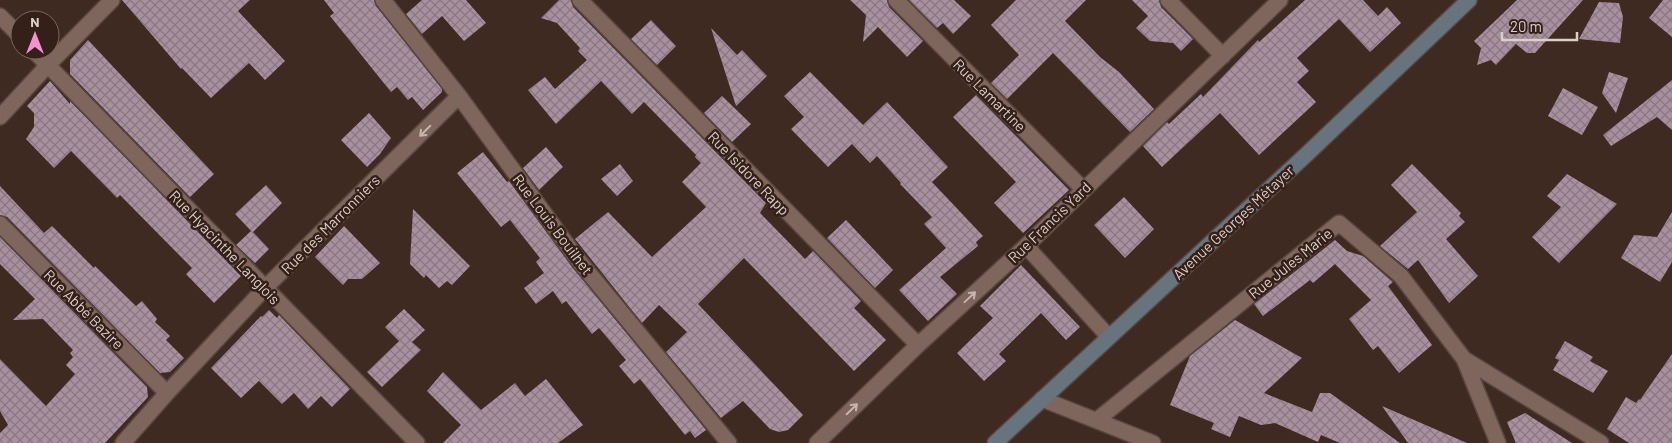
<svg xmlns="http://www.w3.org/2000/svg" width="1672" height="443" font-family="Barlow,sans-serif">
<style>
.building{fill:url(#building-cross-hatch)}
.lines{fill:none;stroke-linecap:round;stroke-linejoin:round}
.street-casing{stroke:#584740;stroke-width:18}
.secondary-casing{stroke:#584740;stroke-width:18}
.street{stroke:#7f665d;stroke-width:15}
.secondary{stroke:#67747d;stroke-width:15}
.oneway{stroke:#c5b4ae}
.labels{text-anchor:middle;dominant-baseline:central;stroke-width:5;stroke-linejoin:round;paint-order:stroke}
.street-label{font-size:15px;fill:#dccec9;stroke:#342018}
</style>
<defs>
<pattern id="building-cross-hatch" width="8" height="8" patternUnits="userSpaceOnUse" patternTransform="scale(1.25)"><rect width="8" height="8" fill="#a8909f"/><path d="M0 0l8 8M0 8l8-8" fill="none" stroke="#897781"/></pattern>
</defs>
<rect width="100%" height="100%" fill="#3f2a22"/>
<!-- building -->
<path class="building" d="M122,0H250L238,11L285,61L265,80L249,63L211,98L182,68L181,69Z
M324,0H374L376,6L442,89V92L423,110L412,97L408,100L397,87L391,92L330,16L334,13Z
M422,0H466L486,23L464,41L442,16L422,34L406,14Z
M559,0H571L573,7L766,203L760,213L805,259L813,251L861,301L854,308L886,340L854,371L744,258L698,304L803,415L788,430L779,432L770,429L743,401L721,418L666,352L687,332L659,305L642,323L575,239L608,212L652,257L706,207L682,182L701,163L695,157L696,155L644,102L632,114L601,81L556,124L528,90L545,77L555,89L587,60L578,51L580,48L557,23L541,18Z
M850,0H887L889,7L923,41L907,57L878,27L863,42L866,15Z
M909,0H954L971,16L953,34L943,23L937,28Z
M1016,0H1086L1065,21L1100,57L1119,72L1154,109L1130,132L1053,53L1007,99L991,83L1019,55L991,25Z
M1132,0H1159L1161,7L1193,39L1181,51L1173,43L1150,41L1136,28L1148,16Z
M1305,0H1363L1378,16L1387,7L1401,23L1370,52L1339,19L1297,58L1309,71L1297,82L1316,102L1259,155L1220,113L1162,167L1143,146L1167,122L1169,124L1201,94L1203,97L1258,40L1259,42Z
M1517,0H1583L1535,53H1527L1516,44L1496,65L1491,60L1477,65L1481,48L1474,41Z
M1663,0H1672V37L1649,18Z
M1599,2L1619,3L1623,17L1620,43L1579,39Z
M651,20L676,46L657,65L631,39Z
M711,28L737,55L742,50L767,76L736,106Z
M88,40L214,174L190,197L70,74V60Z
M810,72L863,125L887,102L948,167L932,182L983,236L976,242L978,246L940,277L957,294L928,321L899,290L946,248L924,224L932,217L900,184L901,183L877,156L870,163L852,144L828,167L791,129L804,117L784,96Z
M1609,72L1628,78L1616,113L1602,93Z
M1672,80V130L1657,117L1611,146L1603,135Z
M50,81L70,104V101L241,276L214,303L186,274L192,268L120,195L117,198L71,151L54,168L26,139L34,127V113L27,106Z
M1563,88L1598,107L1582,135L1548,116Z
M976,95L1069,190L1023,233L994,203L1016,182L953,117Z
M722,96L751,124L732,142L704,113Z
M369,113L391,138L380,154L367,167L341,140Z
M546,147L563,167L539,190L523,168Z
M483,152L507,182L509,181L572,267L706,430L695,438L690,431L685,435L640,379L634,384L619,366L626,360L599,328L592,334L566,301L562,304L553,291L536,304L524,288L544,273L536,262L540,258L510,220L501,227L457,173Z
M620,164L633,181L617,196L601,179Z
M1412,164L1461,213L1459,216L1465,222L1446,239L1478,276L1449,303L1418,260L1408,269L1380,246L1417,212L1391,185Z
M1567,174L1617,204L1559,263L1532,237L1561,207L1547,196Z
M266,185L282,203L253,232L269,249L255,263L236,245L251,231L235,214Z
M0,186L44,233L52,226L94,268L95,266L136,306L142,301L157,319L155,322L170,336L166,340L184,358L170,372L160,373L7,217L0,215Z
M1124,197L1154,229L1125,258L1094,225Z
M413,209L470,266L452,285L447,281L439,288L426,275L424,278L410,264Z
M1672,212V262L1660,282L1621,258L1634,235L1657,237Z
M846,220L893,270L875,288L827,238Z
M344,226L380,263L362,279H348L343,285L315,257Z
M0,237L147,387L148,397L105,443H0V433L8,425L0,411V359L46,406L75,374L66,365L73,357L70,353L73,350L43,319L13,320L35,299L0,264Z
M1335,240L1347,251L1363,256L1393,282L1388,286L1432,345L1399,373L1378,346L1373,350L1349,319L1371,300L1335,264L1313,283L1310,280L1263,316L1254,304Z
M1021,265L1080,327L1066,340L1041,313L999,354L1006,361L984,381L957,353L993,318L980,306Z
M404,309L425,330L412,342L421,350L382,387L367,372L399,341L385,327Z
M269,310L277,318L279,315L350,389L332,407L321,396L308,409L294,393L282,404L259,381L241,398L211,368L261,316L262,317Z
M1235,320L1302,358L1264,393L1312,412L1320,393H1330L1400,443H1340L1321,435L1318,442L1275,423L1261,425L1239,416L1230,437L1211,429L1214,423L1170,405L1190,356Z
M1565,341L1593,357L1590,361L1608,371L1593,393L1553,370L1559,360L1555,358Z
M1672,354V443H1629L1607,429L1626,397L1636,403L1639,399L1640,400Z
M443,372L481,410L515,383L525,396L546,379L583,425L558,443H443L461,425L427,391Z
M1382,406L1467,443H1408Z
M1525,413L1572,443H1516L1507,422Z"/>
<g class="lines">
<!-- street casing -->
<g class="street-casing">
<path id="street" d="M383,0L459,96L579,261L729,443
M580,0L918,345
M896,0L1084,190
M1168,0L1223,56
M0,16L20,36
M33,50L417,443
M0,117L48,65L112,0
M0,224L167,393
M1026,246L1109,337
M1464,359L1601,443
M1042,399L1153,443
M1097,420L1339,223L1401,276L1464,359L1498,443
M123,443L167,393L265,288L459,96
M817,443L918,345L1026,246L1280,0"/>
</g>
<!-- secondary casing -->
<g class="secondary-casing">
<path id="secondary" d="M995,443L1308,153L1469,0"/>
</g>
<!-- street -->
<use href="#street" class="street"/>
<!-- secondary -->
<use href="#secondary" class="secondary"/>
</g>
<!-- one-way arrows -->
<defs><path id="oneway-shaft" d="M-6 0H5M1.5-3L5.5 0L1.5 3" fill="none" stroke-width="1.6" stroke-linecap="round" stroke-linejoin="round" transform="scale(1.25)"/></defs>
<g class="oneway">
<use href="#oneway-shaft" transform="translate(425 131) rotate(135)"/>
<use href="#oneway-shaft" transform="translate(970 297) rotate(-43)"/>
<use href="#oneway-shaft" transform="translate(852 409) rotate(-44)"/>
</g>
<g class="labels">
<!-- street labels -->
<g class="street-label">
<text transform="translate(990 95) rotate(45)">Rue Lamartine</text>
<text transform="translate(749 173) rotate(46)">Rue Isidore Rapp</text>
<text transform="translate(1049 222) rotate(-44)">Rue Francis Yard</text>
<text transform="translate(1233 222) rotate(-43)">Avenue Georges Métayer</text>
<text transform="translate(330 224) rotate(-45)">Rue des Marronniers</text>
<text transform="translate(553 224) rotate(53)">Rue Louis Bouilhet</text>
<text transform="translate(225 247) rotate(46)">Rue Hyacinthe Langlois</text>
<text transform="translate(1290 263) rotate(-39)">Rue Jules Marie</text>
<text transform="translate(84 309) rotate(45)">Rue Abbé Bazire</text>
</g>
</g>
<!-- north arrow -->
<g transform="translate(35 35)"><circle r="24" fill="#342018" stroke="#77665f"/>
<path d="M0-4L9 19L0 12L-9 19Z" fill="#f790cf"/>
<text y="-8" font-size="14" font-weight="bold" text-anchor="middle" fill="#dccec9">N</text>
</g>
<!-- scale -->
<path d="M1502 32v8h75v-8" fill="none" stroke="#dccec9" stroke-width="2.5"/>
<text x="1510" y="32" font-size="15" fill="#dccec9" stroke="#342018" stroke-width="4" paint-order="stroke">20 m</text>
</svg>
